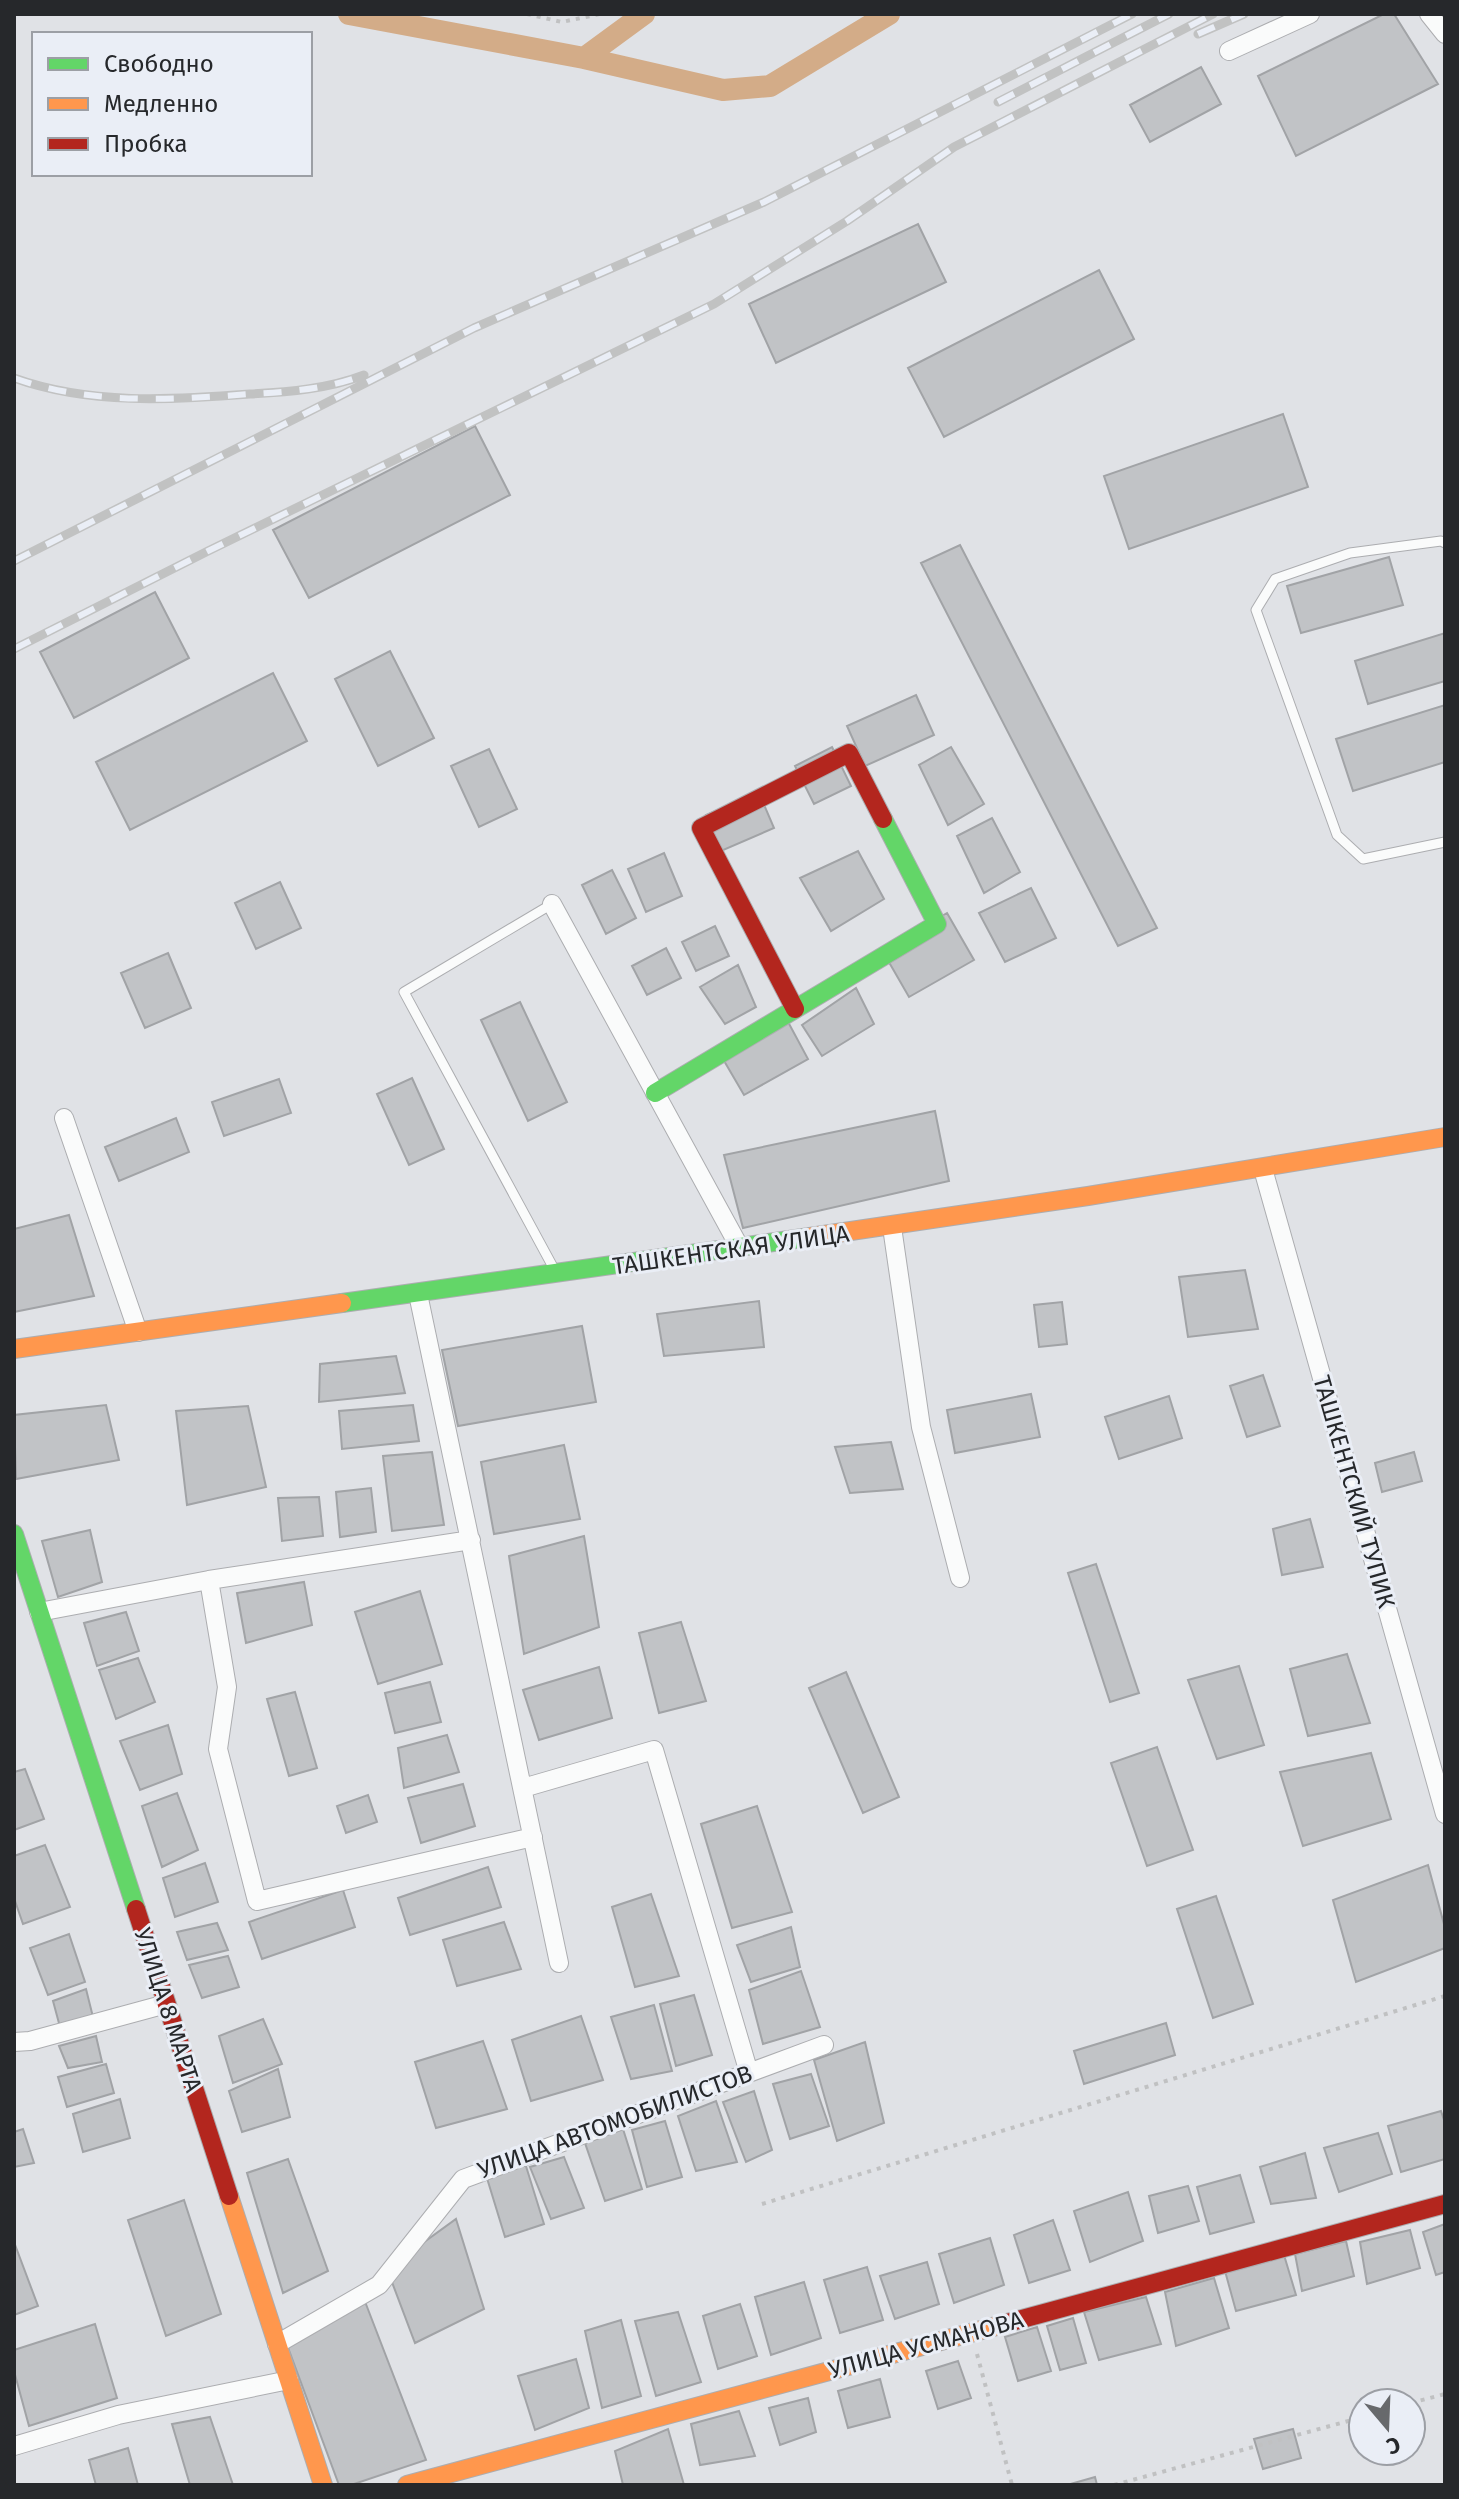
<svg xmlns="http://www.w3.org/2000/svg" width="1459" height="2499" font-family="'Fira Sans',sans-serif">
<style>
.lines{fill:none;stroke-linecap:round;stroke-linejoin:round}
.canal{stroke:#d3ac88;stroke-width:22}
.building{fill:#c1c3c6;stroke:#a1a3a6;stroke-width:2}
.lane-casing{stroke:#acadb0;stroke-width:11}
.street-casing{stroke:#acadb0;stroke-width:20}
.fast-casing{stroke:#acadb0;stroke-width:20}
.slow-casing{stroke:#acadb0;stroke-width:20}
.jam-casing{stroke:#acadb0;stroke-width:20}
.path{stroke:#c0c1c2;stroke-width:4;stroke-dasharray:4 6;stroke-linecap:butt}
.lane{stroke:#fafbfb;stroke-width:9}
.street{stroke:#fafbfb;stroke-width:18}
.fast{stroke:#63d668;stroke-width:18}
.slow{stroke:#ff974d;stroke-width:18}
.jam{stroke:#b3261e;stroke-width:18}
.rail-casing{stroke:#c1c2c2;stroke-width:9}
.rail{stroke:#eaeef6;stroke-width:6;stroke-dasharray:18;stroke-linecap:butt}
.labels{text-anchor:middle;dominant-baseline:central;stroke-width:6;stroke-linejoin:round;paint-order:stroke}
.street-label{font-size:24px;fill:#26282b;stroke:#eaeef6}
</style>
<rect width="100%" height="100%" fill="#e0e2e6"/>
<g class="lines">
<!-- canal -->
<path class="canal" d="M349,14L584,58L723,90L770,86L889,14
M584,58L644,14"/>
</g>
<!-- building -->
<path class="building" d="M1384,14H1394L1438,84L1296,156L1258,76Z
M1201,67L1221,104L1150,142L1130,105Z
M918,224L946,282L776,363L749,304Z
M1099,270L1134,339L944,437L908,368Z
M1283,414L1308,487L1129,549L1104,476Z
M475,426L510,495L309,598L273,530Z
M960,545L1157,928L1118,946L921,563Z
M1389,557L1403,605L1301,633L1287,586Z
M155,592L189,658L74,718L40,652Z
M1445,633V681L1368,704L1355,661Z
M390,651L434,738L378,766L335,679Z
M273,673L307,741L130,830L96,762Z
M916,695L934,735L865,766L847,726Z
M1445,705V762L1353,791L1336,739Z
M832,747L851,786L814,804L795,766Z
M951,747L984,804L948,825L919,765Z
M489,749L517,809L479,827L451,766Z
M759,793L774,828L721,851L706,815Z
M992,818L1020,872L984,893L957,836Z
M858,851L884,899L831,931L800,878Z
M664,853L682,896L646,912L628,869Z
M612,870L636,918L606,934L582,885Z
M280,882L301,928L256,949L235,903Z
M1031,888L1056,938L1005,962L979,913Z
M947,913L974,960L909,997L882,950Z
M715,926L729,956L696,971L682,942Z
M666,948L681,978L647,995L632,966Z
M168,953L191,1008L145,1028L121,973Z
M738,965L756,1007L725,1024L700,987Z
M856,988L874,1024L822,1056L802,1025Z
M520,1002L567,1102L528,1121L481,1020Z
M787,1020L808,1059L744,1095L723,1059Z
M412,1078L444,1149L409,1165L377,1094Z
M279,1079L291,1113L224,1136L212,1102Z
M935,1111L949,1181L743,1228L724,1155Z
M176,1118L189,1152L119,1181L105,1147Z
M69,1215L94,1296L14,1312V1229Z
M1245,1270L1258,1329L1188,1337L1179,1277Z
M759,1301L764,1347L664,1356L657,1314Z
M1062,1302L1067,1344L1039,1347L1034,1305Z
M582,1326L596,1402L458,1426L442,1350Z
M396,1356L405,1393L319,1402L320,1364Z
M1263,1375L1280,1426L1247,1437L1230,1386Z
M1031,1394L1040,1437L955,1453L947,1410Z
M1169,1396L1182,1438L1119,1459L1105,1417Z
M106,1405L119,1460L16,1479L14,1415Z
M413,1405L419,1441L342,1449L339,1411Z
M248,1406L266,1487L187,1505L176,1411Z
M891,1442L903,1489L850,1493L835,1447Z
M564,1445L580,1519L494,1534L481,1462Z
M432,1452L444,1525L392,1531L383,1456Z
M1414,1452L1422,1481L1382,1492L1375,1463Z
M371,1488L376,1532L340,1537L336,1492Z
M319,1497L323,1536L282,1541L278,1498Z
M1310,1519L1323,1567L1282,1575L1273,1529Z
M90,1530L102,1582L58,1597L42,1541Z
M584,1536L599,1627L524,1654L509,1556Z
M1096,1564L1139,1693L1110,1702L1068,1573Z
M304,1582L312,1625L246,1643L237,1593Z
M420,1591L442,1664L378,1684L355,1612Z
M126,1612L139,1651L97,1666L84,1623Z
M681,1622L706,1701L659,1713L639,1633Z
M1347,1654L1370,1723L1308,1736L1290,1669Z
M138,1658L155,1702L116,1719L99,1670Z
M1239,1666L1264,1745L1217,1759L1188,1680Z
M599,1667L612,1718L539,1740L523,1690Z
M846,1672L899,1797L863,1813L809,1688Z
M430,1682L441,1722L395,1733L385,1693Z
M295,1692L317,1768L289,1776L267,1699Z
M168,1725L182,1774L140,1790L120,1741Z
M447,1735L459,1772L404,1788L398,1748Z
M1157,1747L1193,1850L1147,1866L1111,1763Z
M1371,1753L1391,1819L1303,1846L1280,1772Z
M25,1769L44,1819L14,1830V1772Z
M463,1784L475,1826L421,1843L408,1798Z
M177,1793L198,1850L162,1867L142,1806Z
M368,1795L377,1822L346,1833L337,1806Z
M757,1806L792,1912L732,1928L701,1824Z
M45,1845L70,1907L23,1924L14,1898V1856Z
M205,1863L218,1902L175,1917L163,1878Z
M1428,1865L1445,1928V1948L1356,1982L1333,1900Z
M488,1867L501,1907L410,1935L398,1898Z
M343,1890L355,1927L262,1959L249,1922Z
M651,1894L679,1976L635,1987L612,1907Z
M1216,1896L1253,2004L1213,2018L1177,1909Z
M504,1922L521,1969L457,1986L443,1940Z
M217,1923L228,1950L187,1960L177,1932Z
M791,1927L800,1967L751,1982L737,1945Z
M69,1934L85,1982L48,1995L30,1948Z
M228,1956L239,1987L202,1998L189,1965Z
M801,1971L820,2027L763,2044L749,1990Z
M86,1989L93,2017L60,2027L53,2001Z
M694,1995L712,2055L676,2066L660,2004Z
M654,2005L672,2071L631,2079L611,2017Z
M581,2016L603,2080L531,2101L512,2040Z
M263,2019L282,2064L233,2083L219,2036Z
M1166,2023L1175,2055L1084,2084L1074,2051Z
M96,2036L102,2062L68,2068L59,2046Z
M483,2041L507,2109L436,2128L415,2062Z
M865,2042L884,2123L837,2141L814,2060Z
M106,2064L114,2093L67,2107L58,2077Z
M278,2069L290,2117L242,2132L229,2091Z
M811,2074L829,2126L790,2139L773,2084Z
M754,2091L772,2150L746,2162L723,2102Z
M120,2099L130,2138L83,2152L73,2114Z
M716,2101L737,2162L696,2171L678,2116Z
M1441,2111L1445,2123V2159L1401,2172L1388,2126Z
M665,2121L682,2177L647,2187L632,2130Z
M23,2129L34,2163L14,2167V2132Z
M623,2129L642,2189L605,2201L585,2143Z
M1378,2133L1392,2174L1339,2192L1324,2148Z
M1305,2153L1316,2198L1271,2204L1260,2167Z
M564,2157L584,2208L551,2219L530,2167Z
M288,2159L328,2271L283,2293L247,2173Z
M525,2163L544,2224L505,2237L486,2175Z
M1240,2175L1254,2222L1210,2234L1197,2187Z
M1188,2186L1199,2221L1158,2233L1149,2196Z
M1128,2192L1143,2241L1090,2262L1074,2211Z
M184,2200L221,2314L166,2336L128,2220Z
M456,2219L484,2309L415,2343L387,2269Z
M1053,2220L1070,2270L1029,2283L1014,2235Z
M1445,2224V2272L1436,2275L1423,2232Z
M1410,2230L1420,2268L1367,2284L1360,2242Z
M990,2238L1004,2285L954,2303L939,2254Z
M1346,2241L1354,2276L1302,2291L1295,2254Z
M14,2242L38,2306L14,2315Z
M1284,2255L1296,2295L1236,2311L1225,2271Z
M927,2262L939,2304L895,2319L880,2276Z
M867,2267L883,2320L840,2333L824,2280Z
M1214,2278L1229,2328L1176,2346L1165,2292Z
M804,2282L821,2338L771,2355L755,2297Z
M1146,2297L1161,2344L1099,2360L1084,2312Z
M364,2299L426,2460L351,2485H339L283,2334Z
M740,2304L757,2356L718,2369L703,2316Z
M678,2312L701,2382L656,2396L635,2321Z
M1073,2318L1086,2363L1060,2370L1047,2326Z
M621,2320L641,2396L602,2408L585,2331Z
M95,2324L117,2398L29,2426L14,2371V2350Z
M1037,2327L1051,2371L1018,2381L1005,2337Z
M576,2359L589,2408L535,2430L518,2376Z
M958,2361L971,2398L938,2409L926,2371Z
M880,2379L890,2417L848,2428L838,2391Z
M808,2398L816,2432L780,2445L769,2408Z
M739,2411L755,2456L700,2465L691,2424Z
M210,2417L233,2485H190L172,2424Z
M668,2429L684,2485H623L615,2451Z
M1293,2429L1301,2458L1263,2469L1254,2439Z
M128,2448L138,2485H96L89,2460Z
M1095,2477L1097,2485H1067Z"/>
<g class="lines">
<!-- lane casing -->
<g class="lane-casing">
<path id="lane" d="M1445,543L1441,541L1350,553L1275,579L1256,610L1337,835L1363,859L1445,842
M552,904L404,992L553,1267"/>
</g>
<!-- street casing -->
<g class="street-casing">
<path id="street" d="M1429,14L1445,34
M1229,51L1310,14
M552,904L740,1248
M64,1118L138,1332
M1263,1169L1445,1814
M892,1227L921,1427L960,1578
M418,1294L559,1963
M209,1580L227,1687L218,1749L257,1901L533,1837
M39,1612L209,1580L471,1540
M523,1788L654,1750L749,2073
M14,2042L30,2041L166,2004
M277,2344L379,2285L463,2179L824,2045
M14,2446L118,2415L289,2380"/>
</g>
<!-- fast casing -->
<g class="fast-casing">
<path id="fast" d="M655,1093L937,924L883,819
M342,1303L810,1237
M14,1534L136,1909"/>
</g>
<!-- slow casing -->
<g class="slow-casing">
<path id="slow" d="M810,1237L1088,1196L1445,1137
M14,1349L342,1303
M229,2196L323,2485
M407,2485L1000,2325"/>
</g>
<!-- jam casing -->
<g class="jam-casing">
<path id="jam" d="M795,1009L701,828L849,753L883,819
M136,1909L229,2196
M1000,2325L1445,2204"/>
</g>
<!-- path -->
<path class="path" d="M527,14L562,22L600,14
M762,2204L1445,1996
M977,2354L1012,2485
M1411,2403L1445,2394
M1114,2485L1363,2417"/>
<!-- lane -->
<use href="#lane" class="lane"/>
<!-- street -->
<use href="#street" class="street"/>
<!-- fast -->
<use href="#fast" class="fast"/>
<!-- slow -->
<use href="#slow" class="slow"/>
<!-- jam -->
<use href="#jam" class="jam"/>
<!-- rail casing -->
<g class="rail-casing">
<path id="rail" d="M1198,34L1244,14
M998,102L1169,14
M14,378C89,405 172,400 250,394C288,392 328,389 364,375
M14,561L474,328L764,202L1132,14
M14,649L208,551L714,304L847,221L954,147L1213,14"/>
</g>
<!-- rail -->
<use href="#rail" class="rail"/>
</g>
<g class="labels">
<!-- street labels -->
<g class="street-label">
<text transform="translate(731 1250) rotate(-8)">ТАШКЕНТСКАЯ УЛИЦА</text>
<text transform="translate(1354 1492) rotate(74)">ТАШКЕНТСКИЙ ТУПИК</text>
<text transform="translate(168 2010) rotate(72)">УЛИЦА 8 МАРТА</text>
<text transform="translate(615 2122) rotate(-20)">УЛИЦА АВТОМОБИЛИСТОВ</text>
<text transform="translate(926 2345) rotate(-15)">УЛИЦА УСМАНОВА</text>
</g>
</g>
<!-- border -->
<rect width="1459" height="2499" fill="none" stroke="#26282b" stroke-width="32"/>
<!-- legend -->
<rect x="32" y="32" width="280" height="144" fill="#eaeef6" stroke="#9c9fa5" stroke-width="2"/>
<rect x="48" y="58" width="40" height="12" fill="#63d668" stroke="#9c9fa5" stroke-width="2"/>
<text x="104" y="72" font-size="24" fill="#26282b">Свободно</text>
<rect x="48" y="98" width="40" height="12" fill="#ff974d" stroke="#9c9fa5" stroke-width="2"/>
<text x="104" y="112" font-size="24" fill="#26282b">Медленно</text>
<rect x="48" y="138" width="40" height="12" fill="#b3261e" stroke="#9c9fa5" stroke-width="2"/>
<text x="104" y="152" font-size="24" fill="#26282b">Пробка</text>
<!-- north arrow -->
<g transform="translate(1387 2427) rotate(161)"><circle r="38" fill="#eaeef6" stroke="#9c9fa5" stroke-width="2"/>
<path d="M0-6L14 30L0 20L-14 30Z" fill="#67696c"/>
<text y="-12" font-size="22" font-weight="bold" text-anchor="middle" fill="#26282b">С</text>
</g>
</svg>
